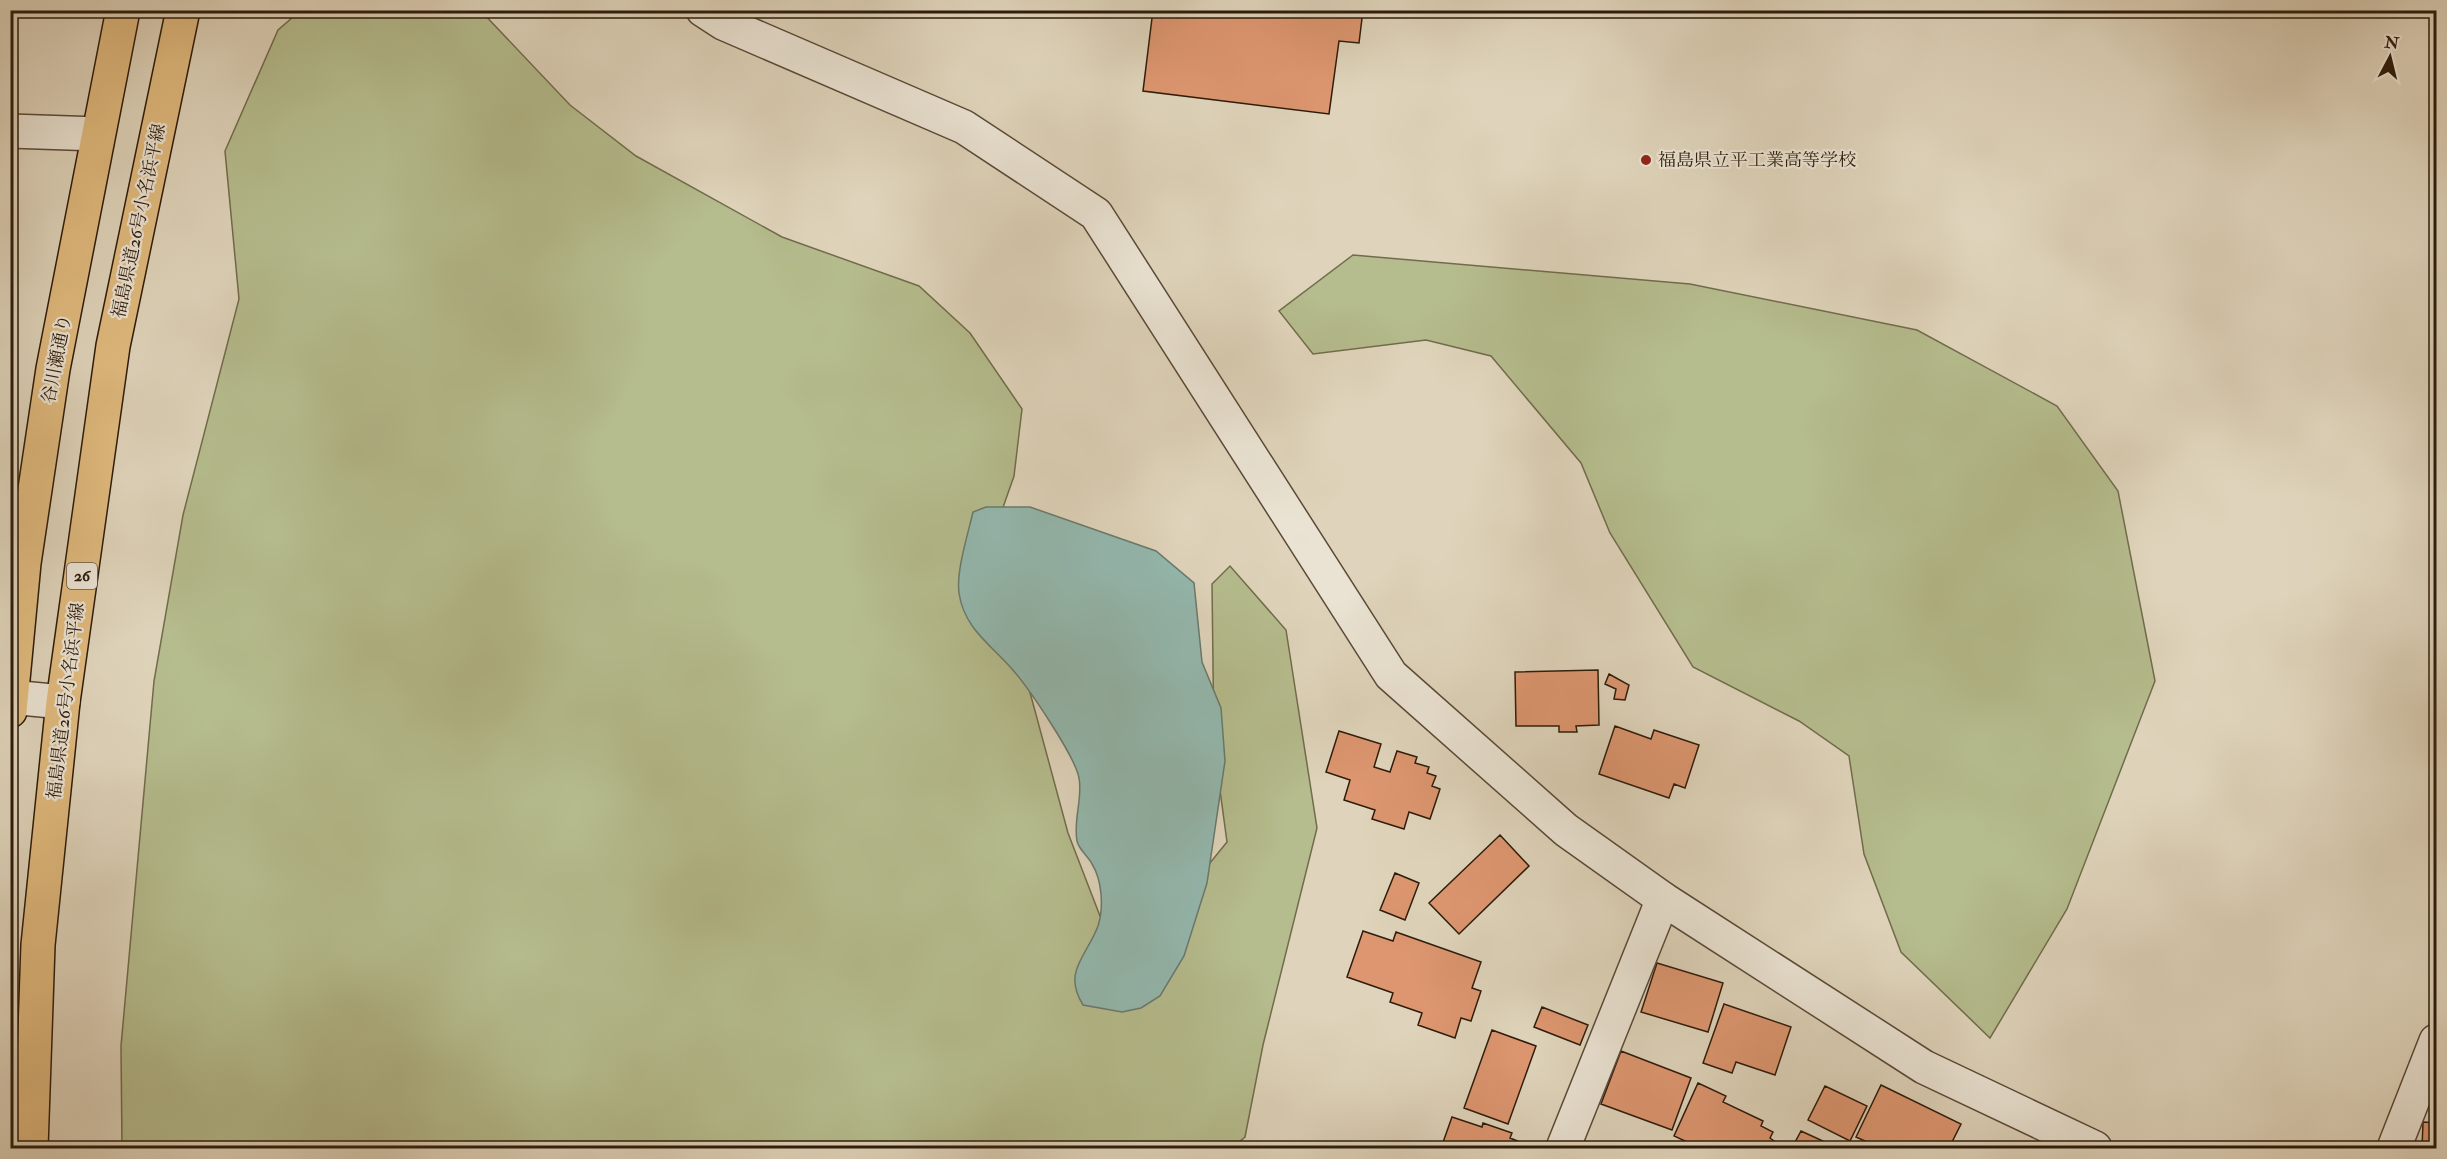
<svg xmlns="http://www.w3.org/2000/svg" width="2447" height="1159" font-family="'IM FELL Double Pica','Noto Serif JP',serif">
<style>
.green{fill:#b5bc8d;stroke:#716c4c;stroke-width:1.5}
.water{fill:#93b8ae;stroke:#6a796d;stroke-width:1.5}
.building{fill:#dd9670;stroke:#2d1b0b;stroke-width:1.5}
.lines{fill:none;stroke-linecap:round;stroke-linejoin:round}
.minor-casing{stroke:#5a4937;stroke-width:36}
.tertiary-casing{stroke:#5a4937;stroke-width:36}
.primary-casing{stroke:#2d1b0b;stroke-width:36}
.minor{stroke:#eae3d3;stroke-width:33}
.tertiary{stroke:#eae3d3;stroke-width:33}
.primary{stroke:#e0ba7e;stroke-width:33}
.poi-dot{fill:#8f2418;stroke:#eae3d3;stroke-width:2}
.labels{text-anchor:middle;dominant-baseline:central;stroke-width:4.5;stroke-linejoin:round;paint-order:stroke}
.shield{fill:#eae3d3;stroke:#665747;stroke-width:1.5}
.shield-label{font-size:16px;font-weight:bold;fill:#2d1b0b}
.poi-label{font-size:18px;fill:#2d1b0b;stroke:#eae3d3;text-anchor:start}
.street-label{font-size:18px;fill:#2d1b0b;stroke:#eae3d3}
</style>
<rect width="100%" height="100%" fill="#dfd4bb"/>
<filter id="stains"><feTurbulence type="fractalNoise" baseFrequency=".00333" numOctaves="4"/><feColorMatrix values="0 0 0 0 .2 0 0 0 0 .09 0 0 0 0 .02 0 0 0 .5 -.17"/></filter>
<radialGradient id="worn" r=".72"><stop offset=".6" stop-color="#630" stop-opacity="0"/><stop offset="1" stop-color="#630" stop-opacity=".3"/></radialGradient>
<!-- green -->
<path class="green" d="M300,11H481L570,105L636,156L782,237L919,286L970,333L1022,409L1014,476L987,553L1028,685L1068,833L1100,916L1162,922L1227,842L1214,746L1212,584L1230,566L1286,630L1317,828L1263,1045L1245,1137L1232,1148H122L121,1046L154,681L183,515L239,299L225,151L278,30Z
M1353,255L1690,284L1917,330L2057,406L2118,491L2155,681L2067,909L1990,1038L1901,952L1864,854L1849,756L1799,721L1693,667L1610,533L1581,463L1491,356L1426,340L1313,354L1279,311Z"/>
<!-- water -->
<path class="water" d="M986,507H1030L1156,551L1194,583L1202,662L1221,708L1225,761L1207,883L1184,956L1160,996L1141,1008L1122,1012L1083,1005C1062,971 1087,956 1098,926C1104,907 1102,880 1092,864C1088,856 1079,850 1077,841C1073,820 1083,798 1079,778C1075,756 1028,687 1012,669C990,644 964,628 959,593C956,571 968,534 973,512Z"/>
<!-- building -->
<path class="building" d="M1153,10H1363L1359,43L1339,41L1329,114L1143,91Z
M1598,670L1599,725L1576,726L1577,732H1559V726H1516L1515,672Z
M1609,674L1629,685L1625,700L1614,699L1616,689L1605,684Z
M1615,726L1651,739L1654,730L1699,745L1685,788L1674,784L1669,798L1599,774Z
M1339,731L1381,744L1374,767L1390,772L1397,751L1417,757L1415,763L1429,767L1427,773L1436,776L1432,786L1440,789L1430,819L1409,812L1404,829L1372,819L1375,810L1344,800L1350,780L1326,772Z
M1500,835L1529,866L1459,934L1429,903Z
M1395,873L1419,883L1405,920L1380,910Z
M1363,931L1393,941L1396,932L1481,962L1472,988L1481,991L1471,1021L1461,1018L1455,1038L1418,1025L1422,1013L1390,1002L1393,993L1347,977Z
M1657,963L1723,983L1708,1032L1641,1012Z
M1724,1004L1791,1027L1775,1075L1736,1062L1732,1073L1703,1063Z
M1542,1007L1588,1025L1580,1045L1534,1027Z
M1492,1030L1536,1046L1508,1124L1464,1108Z
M1621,1051L1691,1078L1672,1130L1601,1104Z
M1698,1083L1726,1096L1723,1102L1763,1121L1761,1126L1773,1132L1770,1138L1774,1141L1771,1148H1700L1674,1136Z
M1881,1085L1961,1124L1949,1148H1870L1872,1144L1856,1137Z
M1825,1086L1867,1106L1850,1141L1808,1120Z
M1452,1117L1482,1127L1483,1123L1512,1133L1510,1138L1535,1148H1441Z
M2423,1122L2436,1123V1148H2422Z
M1801,1131L1838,1148H1792Z"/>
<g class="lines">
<!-- minor casing -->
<g class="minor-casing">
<path id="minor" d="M10,131L98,134
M1563,1148L1663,899"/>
</g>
<!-- tertiary casing -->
<g class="tertiary-casing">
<path id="tertiary" d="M703,10L723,23L964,127L1096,214L1391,675L1566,830L1663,899L1924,1067L2095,1148
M10,697L63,702
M2394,1148L2436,1041"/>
</g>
<!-- primary casing -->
<g class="primary-casing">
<path id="primary" d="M10,711L24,563L53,369L123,10
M31,1148L38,945L63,702L113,346L183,10"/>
</g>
<!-- minor -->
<use href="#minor" class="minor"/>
<!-- tertiary -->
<use href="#tertiary" class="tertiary"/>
<!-- primary -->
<use href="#primary" class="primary"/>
</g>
<!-- markers -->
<circle class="poi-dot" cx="1646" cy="160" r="6"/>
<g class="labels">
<!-- shield labels -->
<rect class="shield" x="67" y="563" width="30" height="26" rx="4.5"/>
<g class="shield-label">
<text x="82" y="576">26</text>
</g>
<!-- poi labels -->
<g class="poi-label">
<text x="1658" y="160">福島県立平工業高等学校</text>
</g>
<!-- street labels -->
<g class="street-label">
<text transform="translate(139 221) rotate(-78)">福島県道26号小名浜平線</text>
<text transform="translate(57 359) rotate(-79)">谷川瀬通り</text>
<text transform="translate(66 701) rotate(-83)">福島県道26号小名浜平線</text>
</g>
</g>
<!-- margin -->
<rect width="2447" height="1159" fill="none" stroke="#dfd4bb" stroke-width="36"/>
<rect x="12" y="12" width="2423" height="1135" fill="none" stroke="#2d1b0b" stroke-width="3"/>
<rect x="18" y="18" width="2411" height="1123" fill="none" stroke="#2d1b0b" stroke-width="1.5"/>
<!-- north arrow -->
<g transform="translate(2390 57) rotate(7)" stroke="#eae3d3" stroke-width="4.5" paint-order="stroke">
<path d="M0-4.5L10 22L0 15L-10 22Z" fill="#2d1b0b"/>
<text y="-9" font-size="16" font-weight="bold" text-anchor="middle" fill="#2d1b0b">N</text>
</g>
<rect width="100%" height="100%" filter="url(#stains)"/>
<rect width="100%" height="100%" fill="url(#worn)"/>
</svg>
